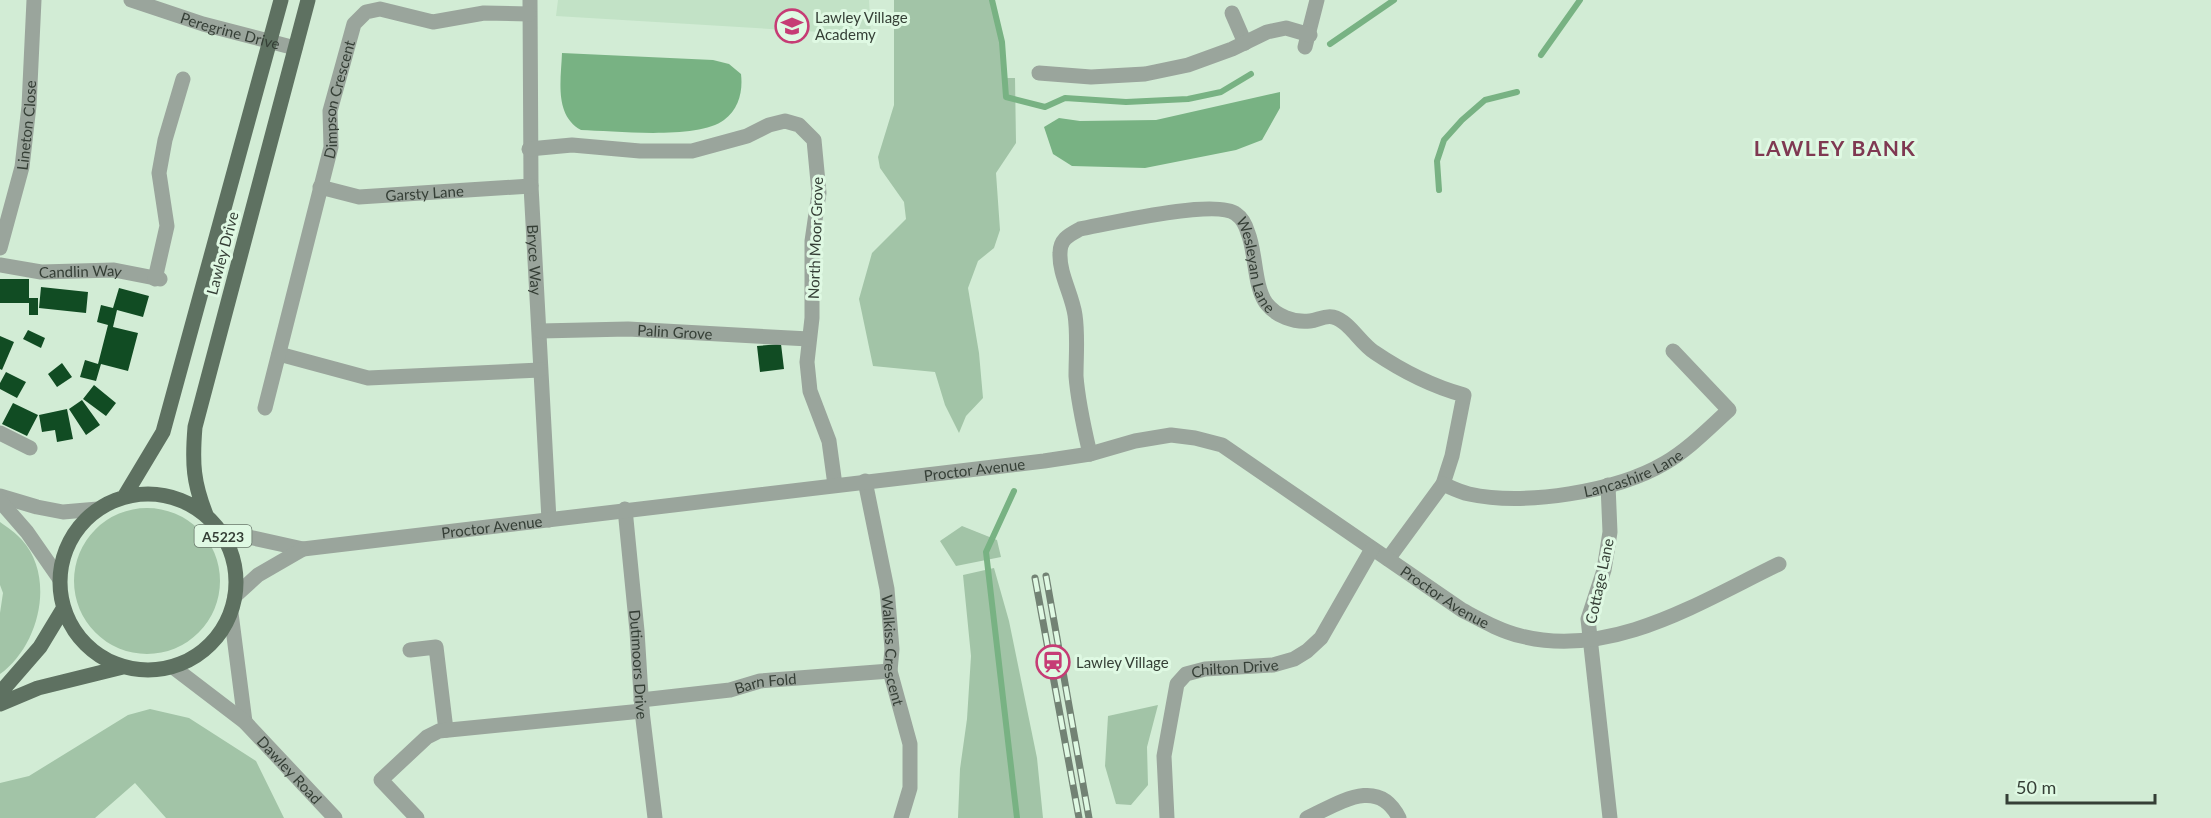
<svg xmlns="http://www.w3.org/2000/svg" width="2211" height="818" font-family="Lato,sans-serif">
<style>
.built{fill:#c2e2c6}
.green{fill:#a2c4a7}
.water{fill:#78b283}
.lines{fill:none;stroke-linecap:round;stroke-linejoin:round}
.stream{stroke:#78b283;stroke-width:6}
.building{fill:#114c23}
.minor{stroke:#9aa59c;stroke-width:15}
.major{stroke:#5e7161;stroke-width:15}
.rail-casing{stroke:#728274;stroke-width:7}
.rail{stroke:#dff9e3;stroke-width:4.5;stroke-dasharray:14;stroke-linecap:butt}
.labels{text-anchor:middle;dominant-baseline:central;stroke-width:6;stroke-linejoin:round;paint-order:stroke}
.shield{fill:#dff9e3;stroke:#68776a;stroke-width:1.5}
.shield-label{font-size:14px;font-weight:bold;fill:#353f36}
.poi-label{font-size:15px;fill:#353f36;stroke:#dff9e3;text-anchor:start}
.street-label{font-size:15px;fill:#353f36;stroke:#dff9e3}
.district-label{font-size:21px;font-weight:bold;letter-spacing:1.5px;fill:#7f3952;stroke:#dff9e3}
</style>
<rect width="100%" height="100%" fill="#d2ecd5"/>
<!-- built -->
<path class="built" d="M558,0H869L871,35L556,16Z"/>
<!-- green -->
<path class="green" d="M894,0H992L1002,42L1007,78H1015L1016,143L996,173L1000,230L994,248L978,261L968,288L979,353L983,398L966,416L959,433L945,405L935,372L873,366L859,299L872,253L906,219L904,202L880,168L878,157L894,105Z
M74 581a73 73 0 1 1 146 0a73 73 0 1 1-146 0Z
M0,522C7,527 16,533 22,540C56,578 39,646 0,674V613L3,593L0,585Z
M962,526L997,540L1001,557L956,566L940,541Z
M994,568L1009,621L1037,758L1043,818H958L960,769L967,719L971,656L963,575Z
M1158,705L1147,747L1148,785L1131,805L1116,804L1105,766L1108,716Z
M150,709L189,718L256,761L284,818H166L135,783L95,818H0V783L29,776L128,715Z"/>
<!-- water -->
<path class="water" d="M562,53L713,60L729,64L741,74C743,91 739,109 724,120C698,140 614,131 581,130C554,115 561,80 562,53Z
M1280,92V108L1262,140L1236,150L1145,168L1072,166L1053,154L1044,127L1059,118L1080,121L1156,120Z"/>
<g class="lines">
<!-- stream -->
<path class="stream" d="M992,0L1002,42L1006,97L1045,107L1065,98L1126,102L1188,99L1221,92L1251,74
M1330,44L1394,0
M1541,55L1580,0
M1439,190L1437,161L1444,140L1462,120L1485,100L1517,92
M1014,491L986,552L1017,818"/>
</g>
<!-- building -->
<path class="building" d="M0,279H29V298H38V315H29V303H0Z
M41,287L88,292L86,313L39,308Z
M119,288L149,296L143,317L117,310L113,327L138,333L128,371L101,364L96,381L80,377L85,360L98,364L108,325L97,322L101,305L113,308Z
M28,330L45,338L41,348L23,339Z
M0,336L14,342L2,370L0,369Z
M781,344L784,369L760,372L757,346Z
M62,363L72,377L57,387L48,374Z
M6,372L26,382L17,398L0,389V383Z
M94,385L116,403L106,416L83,399Z
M82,400L100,425L86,435L69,409Z
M13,403L38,415L27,436L2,424Z
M67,409L73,439L57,442L55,430L42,432L39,415Z"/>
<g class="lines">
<!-- minor -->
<g class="minor">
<path id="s1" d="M131,0L203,24L295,48"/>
<path id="s2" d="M530,0L531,186L549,520"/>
<path d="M1232,13L1245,43"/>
<path d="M1305,47L1317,0"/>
<path d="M1039,73L1091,77L1145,74L1188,65L1232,49L1267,32L1286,28L1310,35"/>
<path d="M529,149L572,145L640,151H692L747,136L769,125L785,121L799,125L814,140L819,193L812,241V318L807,362L810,391L829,441L835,485"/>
<path id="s3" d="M320,187L359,197L531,186"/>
<path id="s4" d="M0,248L22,167L29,106L34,0"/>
<path id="s5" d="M0,265L41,272L114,270L160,279"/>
<path d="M155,279L167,226L159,173L165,140L183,79"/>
<path id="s6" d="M540,331L628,329L809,339"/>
<path d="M279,354L368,378L540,370"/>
<path id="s7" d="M265,408L331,147L330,111L354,24L366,12L380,9L433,22L484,13L529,14"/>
<path d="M0,433L30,448"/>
<path id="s8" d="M1090,454C1084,428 1078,403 1076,376C1076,356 1078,335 1075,315C1072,294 1059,274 1060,253C1060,239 1069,235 1080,229C1108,224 1216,198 1236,214C1242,218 1246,226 1248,233C1256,253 1254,286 1266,303C1276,316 1294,323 1310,321C1318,320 1325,315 1333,317C1349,321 1360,343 1374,352C1402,371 1431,386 1464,395L1452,456L1443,484L1388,559"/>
<path id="s9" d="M865,481L887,589L892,649L890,671L910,744V788L901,818"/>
<path id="s10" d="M1443,484C1452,488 1460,492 1469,494C1524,506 1616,492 1665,463C1689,449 1709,428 1729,410L1673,351"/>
<path d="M1608,485L1610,532L1604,570L1588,619L1610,818"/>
<path d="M0,496L37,507L63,512L98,509"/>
<path d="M0,501L27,532L59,578"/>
<path id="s11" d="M625,509L637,631L642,711L655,818"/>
<path id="s12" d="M221,531L303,549L1044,461L1090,454L1135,441L1171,435L1195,438L1222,445L1462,610C1481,620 1500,631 1521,636C1612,659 1700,602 1779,564"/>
<path d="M235,596L258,575L303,549"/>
<path d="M231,613L245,722"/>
<path d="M410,650L436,647L446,730"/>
<path id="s13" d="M173,667L245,722L335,818"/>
<path id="s14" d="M641,700L730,690L760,681L890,671"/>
<path d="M417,818L381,780L427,737L439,731L642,711"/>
<path id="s15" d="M1167,818L1164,756L1177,684L1186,674L1205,669L1273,665L1294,659L1307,651L1321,638L1372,549"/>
<path d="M1307,818C1338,804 1378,775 1399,818"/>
</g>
<!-- major -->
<path class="major" d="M60 582a88 88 0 1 1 176 0a88 88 0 1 1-176 0Z
M124,497L163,432L281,0
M207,517C193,483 192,463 195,427L308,0
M0,693L40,647L63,609
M0,704L38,688L123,667"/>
<!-- rail casing -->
<g class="rail-casing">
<path id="rail" d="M1046,576L1089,818
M1035,578L1079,818"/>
</g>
<!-- rail -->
<use href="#rail" class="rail"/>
</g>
<!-- icons -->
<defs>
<g id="school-ring" transform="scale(1.725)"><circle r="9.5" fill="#dff9e3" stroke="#c63c75" stroke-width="1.5"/><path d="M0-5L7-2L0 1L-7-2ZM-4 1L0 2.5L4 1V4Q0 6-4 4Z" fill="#c63c75"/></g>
<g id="station-ring" transform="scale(1.725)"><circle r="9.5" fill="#dff9e3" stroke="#c63c75" stroke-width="1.5"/><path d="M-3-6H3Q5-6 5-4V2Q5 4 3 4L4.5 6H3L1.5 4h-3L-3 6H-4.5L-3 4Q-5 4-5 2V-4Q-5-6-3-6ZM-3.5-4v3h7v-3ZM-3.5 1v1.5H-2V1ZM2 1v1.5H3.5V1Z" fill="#c63c75"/></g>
</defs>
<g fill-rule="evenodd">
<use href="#school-ring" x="792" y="26"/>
<use href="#station-ring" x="1053" y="662"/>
</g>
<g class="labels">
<!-- shield labels -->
<rect class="shield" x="194.5" y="525" width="57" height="22" rx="4.5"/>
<g class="shield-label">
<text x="223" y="536">A5223</text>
</g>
<!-- poi labels -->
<g class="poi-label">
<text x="815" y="17">Lawley Village<tspan x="815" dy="17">Academy</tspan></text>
<text x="1076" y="662">Lawley Village</text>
</g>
<!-- street labels -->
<g class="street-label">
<text stroke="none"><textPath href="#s1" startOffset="104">Peregrine Drive</textPath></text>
<text stroke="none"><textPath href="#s7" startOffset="318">Dimpson Crescent</textPath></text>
<text stroke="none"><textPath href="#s4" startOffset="126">Lineton Close</textPath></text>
<text stroke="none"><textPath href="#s3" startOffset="106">Garsty Lane</textPath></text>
<text transform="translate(815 238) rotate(-88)">North Moor Grove</text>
<text transform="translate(222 253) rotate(-75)">Lawley Drive</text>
<text stroke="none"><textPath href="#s2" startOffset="260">Bryce Way</textPath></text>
<text stroke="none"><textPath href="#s8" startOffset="452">Wesleyan Lane</textPath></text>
<text stroke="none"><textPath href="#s5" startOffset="81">Candlin Way</textPath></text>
<text stroke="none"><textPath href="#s6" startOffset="135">Palin Grove</textPath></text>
<text stroke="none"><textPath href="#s12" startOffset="760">Proctor Avenue</textPath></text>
<text stroke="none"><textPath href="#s10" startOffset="196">Lancashire Lane</textPath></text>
<text stroke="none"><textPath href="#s12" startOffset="274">Proctor Avenue</textPath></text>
<text transform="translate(1599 581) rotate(-78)">Cottage Lane</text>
<text stroke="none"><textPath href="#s12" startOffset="1282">Proctor Avenue</textPath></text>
<text stroke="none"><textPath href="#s9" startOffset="172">Walkiss Crescent</textPath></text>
<text stroke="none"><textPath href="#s11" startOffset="156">Dutimoors Drive</textPath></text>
<text stroke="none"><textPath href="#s15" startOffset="198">Chilton Drive</textPath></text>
<text stroke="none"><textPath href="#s14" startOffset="126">Barn Fold</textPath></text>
<text stroke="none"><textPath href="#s13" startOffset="156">Dawley Road</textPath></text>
</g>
<!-- district labels -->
<g class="district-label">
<text x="1835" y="147">LAWLEY BANK</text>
</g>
</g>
<!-- scale -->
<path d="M2007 794v9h148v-9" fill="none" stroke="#353f36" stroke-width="3"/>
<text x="2016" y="794" font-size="18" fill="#353f36" stroke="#dff9e3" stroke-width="4.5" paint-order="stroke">50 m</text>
</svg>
